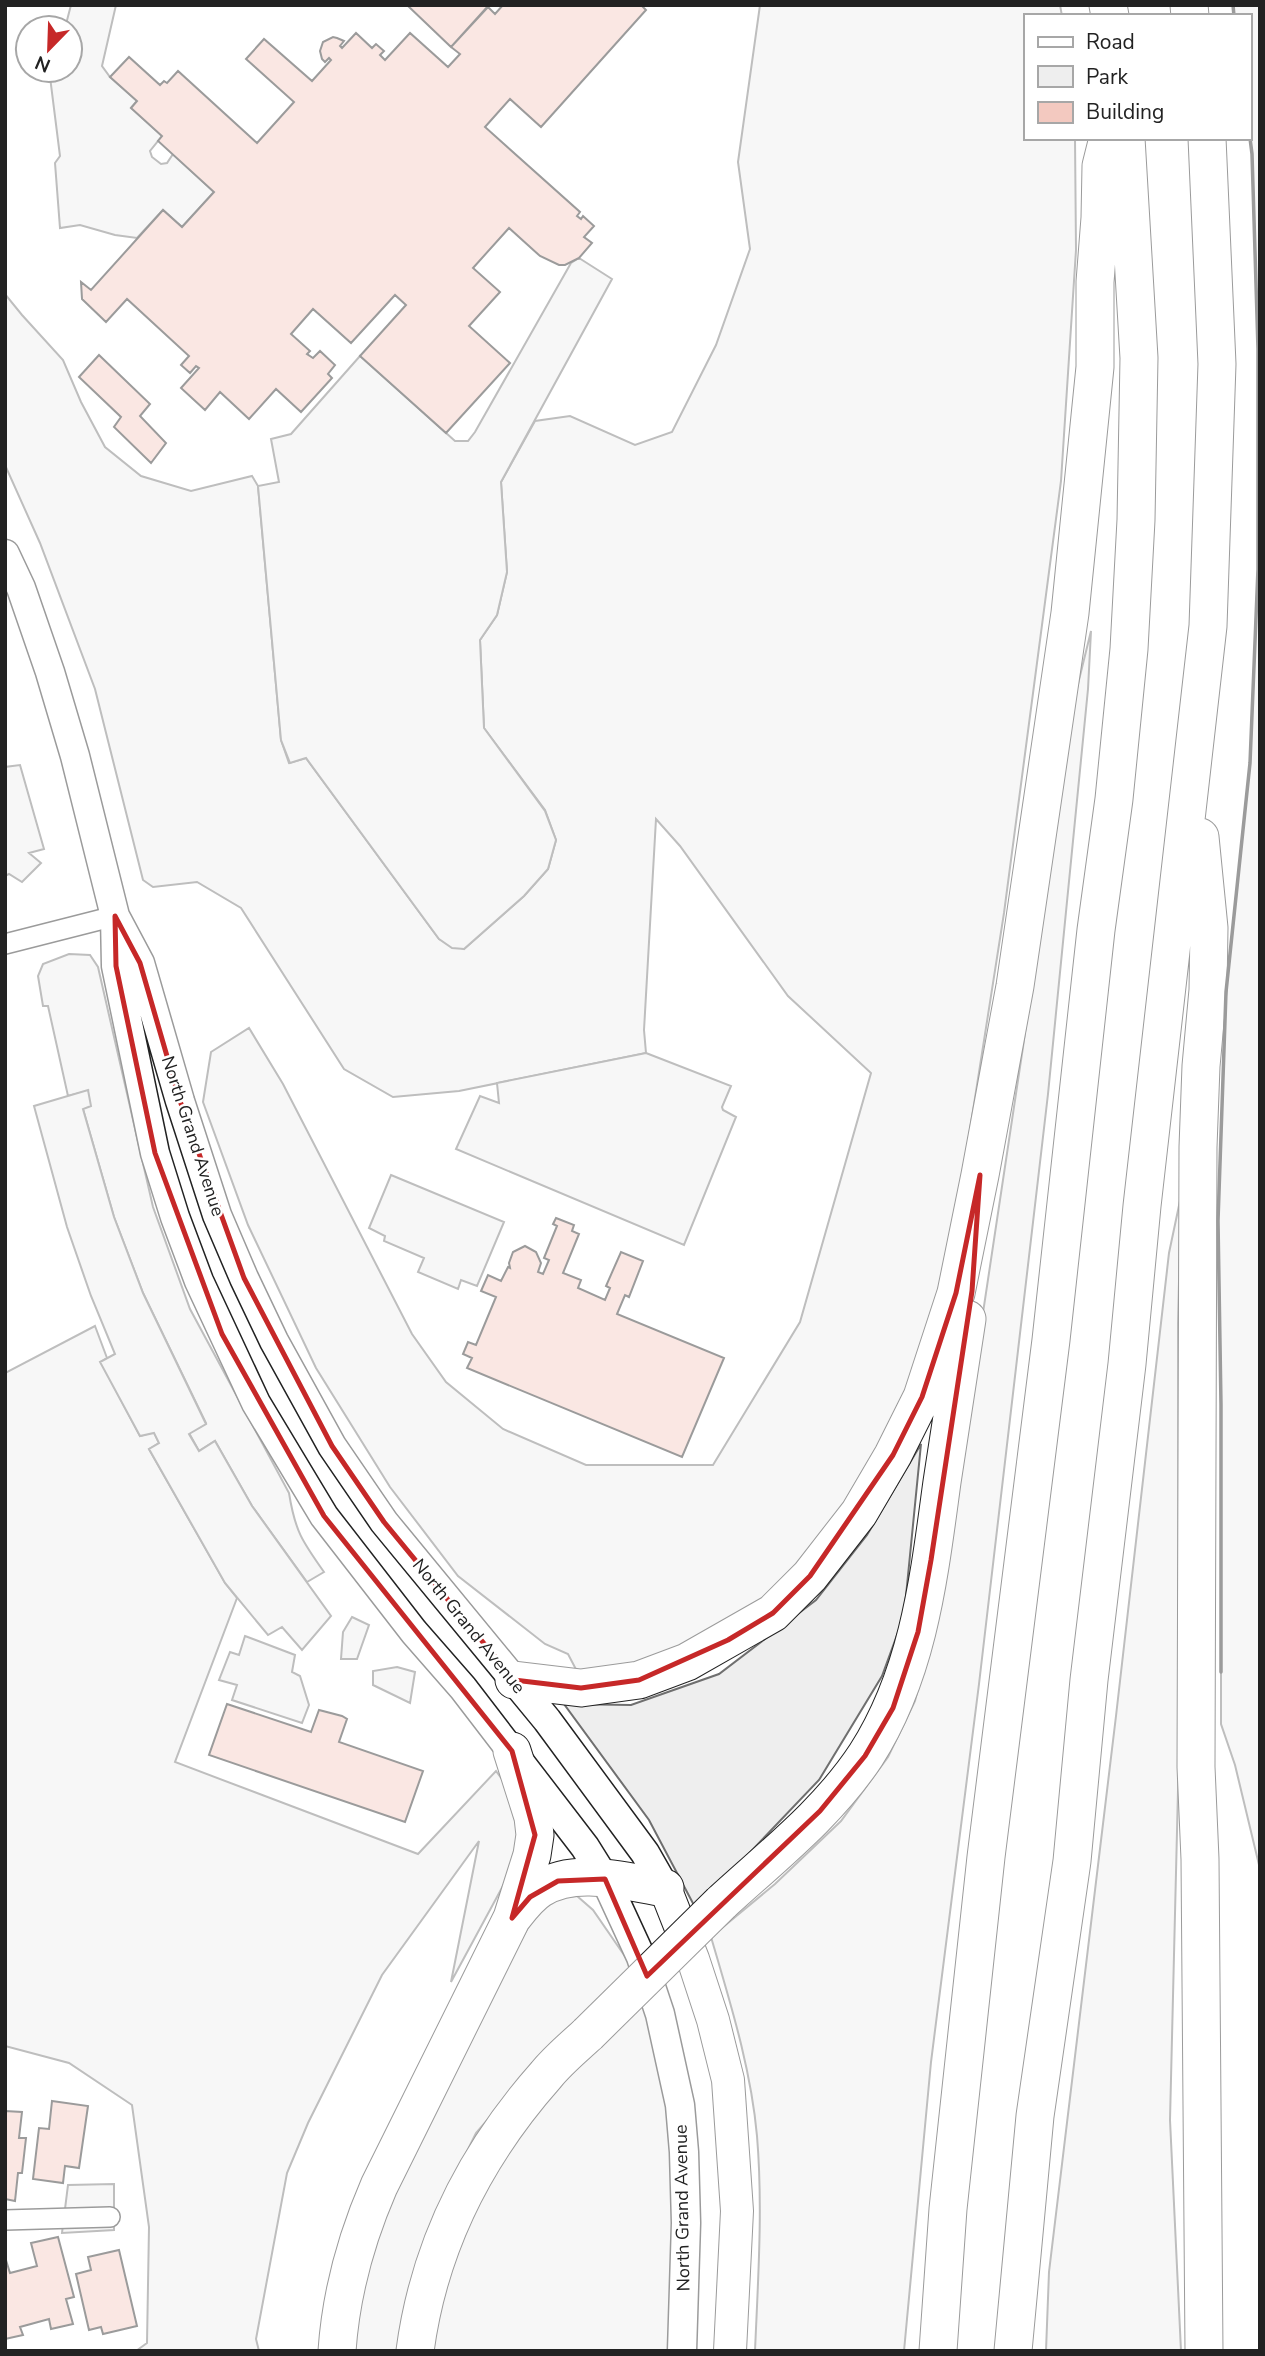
<svg xmlns="http://www.w3.org/2000/svg" width="1265" height="2356" font-family="'Nunito Sans',sans-serif">
<style>
.green{fill:#eee;stroke:#6f6f6f;stroke-width:2}
.parking{fill:#ededed;stroke:#6f6f6f;stroke-width:2}
.building{fill:#f3c9c0;stroke:#222;stroke-width:2}
.lines{fill:none;stroke-linecap:round;stroke-linejoin:round}
.street-casing{stroke:#222;stroke-width:22}
.secondary-casing{stroke:#222;stroke-width:31}
.primary-casing{stroke:#222;stroke-width:34}
.highway-casing{stroke:#222;stroke-width:39}
.street{stroke:#fff;stroke-width:19}
.secondary{stroke:#fff;stroke-width:28}
.primary{stroke:#fff;stroke-width:32}
.highway{stroke:#fff;stroke-width:37}
.highway-bridge-casing{stroke:#222;stroke-width:39;stroke-linecap:butt}
.highway-bridge{stroke:#fff;stroke-width:37}
.wall{stroke:#222;stroke-width:3.5}
.marked{fill:none;stroke:#c62828;stroke-width:5;stroke-linejoin:round}
.labels{text-anchor:middle;dominant-baseline:central;stroke-width:5;stroke-linejoin:round;paint-order:stroke}
.street-label{font-size:18px;fill:#222;stroke:#fff}
</style>
<rect width="100%" height="100%" fill="#fff"/>
<!-- green -->
<path class="green" d="M760,5H1060L1062,16H1025V138H1075L1076,250L1061,481L1004,913L956,1219L923,1350L895,1416L824,1537L777,1588L731,1624L682,1650L580,1677L568,1654L545,1644L458,1576L390,1487L316,1368L248,1225L203,1102L211,1052L249,1028L283,1084L412,1334L446,1382L503,1429L586,1465H713L800,1322L871,1073L788,996L680,846L656,819L644,1030L646,1053L459,1091L393,1097L344,1069L241,908L197,882L153,887L143,880L95,689L40,543L5,465V294L22,315L63,360L81,402L105,447L141,476L191,491L252,476L258,486L281,740L289,763L306,758L439,939L464,949L524,896L548,869L556,840L545,810L484,728L480,640L497,615L507,572L501,482L535,421L570,416L635,445L672,432L716,345L750,249L738,162Z
M1233,5H1260V1869L1235,1765L1221,1724V1405L1218,1221L1226,992L1250,763L1258,569V349L1252,154L1249,130V16H1234Z
M1091,631L1088,689L1048,1094L979,1684L931,2062L904,2351H755C758,2280 763,2207 757,2136C751,2068 730,2002 711,1937L775,1884L841,1821L888,1757L915,1701L939,1605L1023,1047L1065,737Z
M69,954L90,955L98,967L153,1207L190,1309L289,1493C295,1531 302,1541 324,1572L307,1582L252,1506L215,1441L199,1451L189,1433L206,1423L143,1293L114,1217L83,1109L88,1091L68,1096L48,1006H43L38,976L43,964Z
M1181,1196L1178,1324L1179,1749L1170,2120L1181,2351H1046L1049,2272L1116,1716L1169,1253Z
M95,1326L107,1358L101,1362L140,1436L154,1432L159,1443L149,1449L225,1583L237,1598L175,1762L418,1854L496,1771L507,1786L519,1836L517,1860L451,1982L479,1841L382,1975L308,2123L287,2173L256,2339L259,2351H136L147,2343L149,2227L132,2105L69,2063L5,2046V1373Z
M921,1444L904,1616L882,1676L819,1780L696,1909L649,1820L564,1704L631,1705L719,1674L816,1600L867,1535Z
M577,1896L593,1910L633,1968L538,2061L476,2133L435,2216L401,2351H350L374,2225L491,1994L535,1915L557,1898Z
M642,1999L665,2090L675,2210L668,2351H431L446,2274L482,2191L521,2127Z"/>
<!-- parking -->
<path class="parking" d="M71,5H116L102,66L110,77L137,101L131,108L162,136L150,151L152,157L161,164L167,163L173,154L214,192L182,227L163,210L137,238L115,235L80,225L60,228L55,163L60,156L50,77L62,76L70,70V28H65Z
M579,258L612,279L501,482L507,572L497,615L480,640L484,728L545,811L556,840L548,869L524,896L464,949L452,948L439,939L306,758L290,763L281,740L258,486L279,482L271,439L291,434L360,356L455,441H468L475,432L571,263Z
M20,765L44,849L29,853L41,863L22,882L9,874L5,876V767Z
M646,1053L731,1086L722,1107L723,1110L736,1117L684,1245L456,1149L480,1096L499,1103L497,1083Z
M88,1090L91,1106L83,1109L114,1217L143,1293L206,1424L189,1434L199,1451L215,1441L252,1506L331,1616L302,1650L282,1627L268,1635L225,1583L149,1449L159,1443L154,1433L140,1436L100,1362L115,1354L91,1296L67,1227L34,1106Z
M391,1175L504,1222L477,1286L461,1280L458,1289L418,1272L424,1258L384,1241L385,1236L369,1228Z
M352,1617L369,1625L357,1659H341L343,1632Z
M245,1636L295,1655L292,1672L300,1676L309,1705L302,1723L232,1700L237,1685L219,1680L230,1652L239,1655Z
M397,1667L415,1672L410,1703L373,1685V1671Z
M114,2184V2230L62,2233L68,2185Z"/>
<!-- building -->
<path class="building" d="M407,5H489L451,47Z
M503,5H641L646,10L541,127L510,99L485,127L580,212L577,216L581,219L583,216L594,226L584,237L592,243L579,258L565,265H559L540,256L509,228L473,268L500,292L469,326L510,363L446,433L360,356L406,305L395,295L351,343L313,309L291,334L310,351L307,354L313,358L320,351L335,365L328,374L332,378L301,412L276,389L249,419L220,392L205,410L181,388L199,368L196,366L190,373L181,365L189,356L127,299L106,322L82,299L81,282L91,290L163,210L182,227L214,192L158,141L162,136L131,108L137,101L110,77L129,57L160,85L164,81L167,83L178,71L257,143L294,102L246,59L264,39L312,81L331,60L329,58L325,62L322,59L320,51L323,42L333,37L337,38L344,41L340,46L342,48L356,33L372,48L376,44L384,51L380,55L385,60L410,33L448,67L460,54L451,47L488,7L495,14Z
M99,355L150,404L140,416L166,443L151,463L114,427L121,417L79,377Z
M556,1218L574,1225L572,1231L579,1234L563,1273L581,1280L578,1288L605,1300L610,1288L606,1286L621,1252L643,1261L629,1297L625,1295L617,1314L724,1358L682,1457L467,1368L472,1358L463,1354L468,1342L476,1345L496,1297L481,1291L488,1275L501,1281L508,1267L510,1268L509,1263L513,1252L525,1246L536,1252L541,1263L538,1272L543,1274L549,1260L544,1258L557,1226L553,1224Z
M227,1704L311,1732L319,1710L342,1716L347,1719L339,1742L423,1771L405,1822L209,1755Z
M52,2101L88,2106L79,2168L65,2166L63,2183L33,2179L39,2128L49,2129Z
M5,2111L22,2112L19,2138H26L22,2173H18L15,2201L5,2199Z
M58,2237L74,2297L66,2299L73,2324L51,2329L49,2319L20,2327L23,2335L5,2339V2257L10,2273L37,2266L31,2243Z
M119,2250L137,2326L103,2334L101,2327L89,2330L76,2274L91,2270L88,2257Z"/>
<g class="lines">
<!-- street casing -->
<g class="street-casing">
<path id="street" d="M5,944L115,916
M5,2220L110,2217"/>
</g>
<!-- secondary casing -->
<g class="secondary-casing">
<path id="secondary" d="M5,554L21,588L50,672L75,756L115,916L140,963L180,1101L217,1215L244,1278L274,1341L332,1446L384,1522L547,1720L645,1853L665,1888
M115,916L116,966L155,1153L175,1217L199,1281L256,1403L324,1516L414,1632L463,1688L585,1847L605,1879L641,1957L660,2014L680,2105L684,2152L686,2223L682,2351"/>
</g>
<!-- primary casing -->
<g class="primary-casing">
<path id="primary" d="M665,1888L693,1959L713,2020L728,2080L737,2211L730,2351"/>
</g>
<!-- highway casing -->
<g class="highway-casing">
<path id="highway" d="M1108,5L1110,16
M1189,5L1190,16
M1200,837L1209,928L1208,990L1201,1066L1198,1147L1196,1767L1200,1859L1204,2351
M514,1680L581,1688L639,1680L687,1662L773,1613L810,1576L859,1513L893,1455L922,1397L956,1293L980,1175L1015,986L1070,613L1095,367V282L1100,218L1101,166L1108,138
M721,1903C771,1857 828,1813 866,1755C919,1672 929,1577 942,1482C950,1428 959,1373 967,1319
M513,1917C521,1907 529,1896 540,1889C576,1866 626,1882 665,1888
M337,2351C341,2293 356,2239 379,2186L512,1918L532,1855L535,1835L533,1817L512,1751
M415,2351C429,2246 476,2154 546,2075C558,2060 574,2047 588,2034
M938,2351L948,2209L986,1857L1051,1340L1096,930L1114,799L1129,649L1136,520L1139,358L1126,138
M1013,2351L1035,2116L1072,1861L1089,1680L1127,1364L1142,1206L1208,626L1217,364L1207,138"/>
</g>
<!-- street -->
<use href="#street" class="street"/>
<!-- secondary -->
<use href="#secondary" class="secondary"/>
<!-- primary -->
<use href="#primary" class="primary"/>
<!-- highway -->
<use href="#highway" class="highway"/>
<!-- highway-bridge casing -->
<g class="highway-bridge-casing">
<path id="highway-bridge" d="M588,2034L721,1903"/>
</g>
<!-- highway-bridge -->
<use href="#highway-bridge" class="highway-bridge"/>
<!-- wall -->
<path class="wall" d="M1233,5L1234,16
M1221,1672V1405L1218,1221L1226,992L1250,763L1258,569V349L1252,154L1249,130"/>
</g>
<!-- marked area -->
<path d="M0 0H1265V2356H0ZM115,916L140,963L180,1101L244,1278L332,1446L384,1522L514,1680L581,1688L639,1680L728,1640L773,1613L810,1576L893,1455L922,1397L956,1293L980,1175L972,1291L931,1560L918,1632L893,1708L865,1756L820,1811L647,1976L605,1879L558,1881L530,1897L512,1918L535,1835L512,1751L324,1516L222,1334L155,1153L116,966Z" fill="#fff" fill-opacity=".55" fill-rule="evenodd"/>
<path class="marked" d="M115,916L140,963L180,1101L244,1278L332,1446L384,1522L514,1680L581,1688L639,1680L728,1640L773,1613L810,1576L893,1455L922,1397L956,1293L980,1175L972,1291L931,1560L918,1632L893,1708L865,1756L820,1811L647,1976L605,1879L558,1881L530,1897L512,1918L535,1835L512,1751L324,1516L222,1334L155,1153L116,966Z"/>
<g class="labels">
<!-- street labels -->
<g class="street-label">
<text transform="translate(193 1136) rotate(72)">North Grand Avenue</text>
<text transform="translate(469 1626) rotate(51)">North Grand Avenue</text>
<text transform="translate(682 2208) rotate(-91)">North Grand Avenue</text>
</g>
</g>
<!-- border -->
<rect width="1265" height="2356" fill="none" stroke="#222222" stroke-width="14"/>
<!-- legend -->
<rect x="1024" y="14" width="228" height="126" fill="#ffffff" stroke="#a7a7a7" stroke-width="2"/>
<rect x="1038" y="37" width="35" height="10" fill="#ffffff" stroke="#a7a7a7" stroke-width="2"/>
<text x="1086" y="49" font-size="21" fill="#222222">Road</text>
<rect x="1038" y="66" width="35" height="21" fill="#eeeeee" stroke="#a7a7a7" stroke-width="2"/>
<text x="1086" y="84" font-size="21" fill="#222222">Park</text>
<rect x="1038" y="102" width="35" height="21" fill="#f3c9c0" stroke="#a7a7a7" stroke-width="2"/>
<text x="1086" y="119" font-size="21" fill="#222222">Building</text>
<!-- north arrow -->
<g transform="translate(49 49) rotate(203)"><circle r="33" fill="#ffffff" stroke="#a7a7a7" stroke-width="2"/>
<path d="M0-5L12 26L0 18L-12 26Z" fill="#c62828"/>
<text y="-10" font-size="19" font-weight="bold" text-anchor="middle" fill="#222222">N</text>
</g>
</svg>
